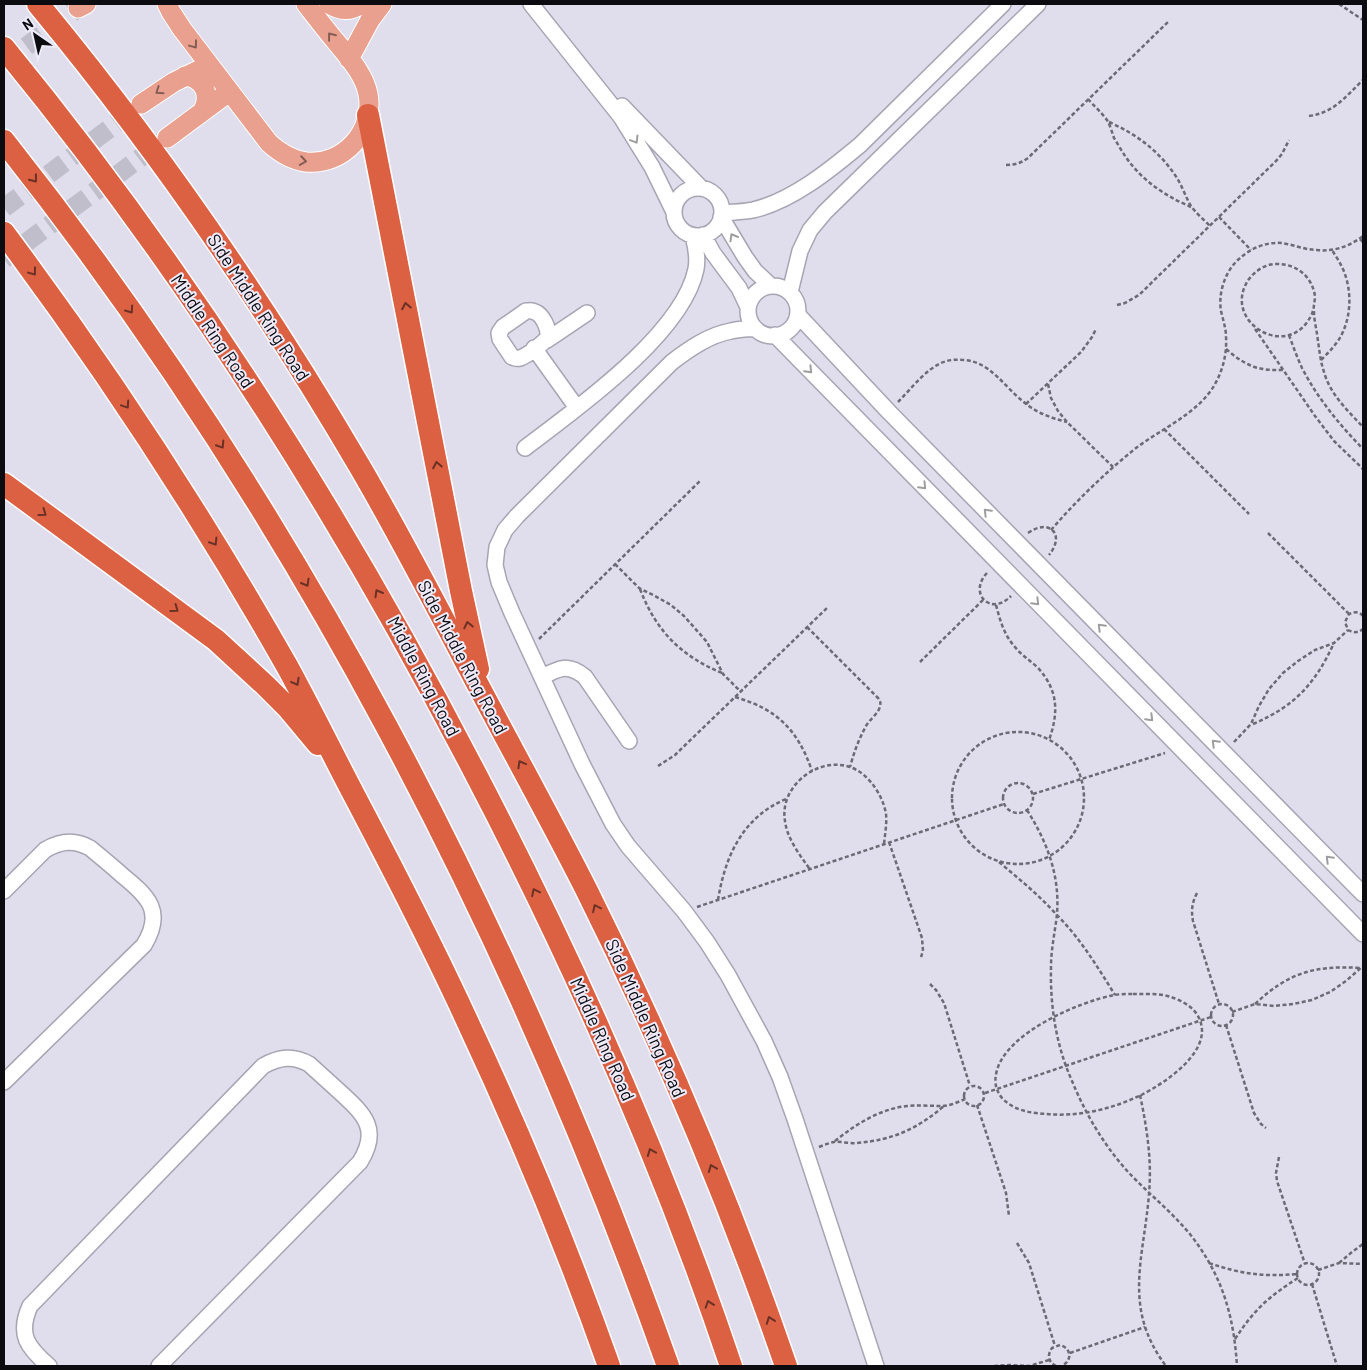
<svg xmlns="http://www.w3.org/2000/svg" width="1367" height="1370" font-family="Barlow,sans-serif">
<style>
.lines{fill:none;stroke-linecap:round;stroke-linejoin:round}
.major-tunnel{stroke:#c0becb;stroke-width:19;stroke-dasharray:19 9;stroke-linecap:butt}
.minor-casing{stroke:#a7a5b3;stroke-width:18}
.major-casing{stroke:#fff;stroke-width:21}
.highway-casing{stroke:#fff;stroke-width:25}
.path{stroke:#6c6a74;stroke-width:2.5;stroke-dasharray:4 2.5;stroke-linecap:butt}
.minor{stroke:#fff;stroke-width:15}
.major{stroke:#eaa08e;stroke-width:19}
.highway{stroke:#dc6042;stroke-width:22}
.oneway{stroke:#865d55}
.oneway2{stroke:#9e9d9f}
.oneway3{stroke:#6a3126}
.labels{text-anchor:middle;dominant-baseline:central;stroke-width:4;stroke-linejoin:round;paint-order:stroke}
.street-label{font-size:18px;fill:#0c0b10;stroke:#edeaf9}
</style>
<rect width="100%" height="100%" fill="#e0ddec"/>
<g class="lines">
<!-- major-tunnel -->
<path class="major-tunnel" d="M4,63L78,8
M4,208L138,107
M4,259L163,141"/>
<!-- minor casing -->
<g class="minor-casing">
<path id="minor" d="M531,4L621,117L652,167L673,210
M622,106L701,188
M674 212a24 24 0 1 1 48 0a24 24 0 1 1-48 0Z
M722,213C732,212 743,212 753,210C792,201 830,170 860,145L1003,4
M721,217L745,257L755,271L771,286
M703,235L713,253L739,288L748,307
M748 311a25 25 0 1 1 50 0a25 25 0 1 1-50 0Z
M790,292L800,251L810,230L825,212L1038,4
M526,311C530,311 531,310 535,312C543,315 549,329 548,337C544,343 528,355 520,358C516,359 516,358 512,357L500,339L499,333L503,327Z
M798,315L889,412L1363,894
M755,328C747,329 739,329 731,331C709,335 689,349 672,362L517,516L505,530L497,547L495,565L499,582L512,613L582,764L613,824L628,846L684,911L707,942L728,975L764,1041L780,1077L795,1119L876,1366
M775,335L1363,934
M547,340L587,313
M534,348L577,408
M525,448C576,409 683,334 696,269C698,258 696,247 693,236
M542,677C559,668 568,663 585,677L629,741
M4,891L45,850C60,841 74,839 90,848C101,857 112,866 123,876C149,897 164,912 144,945L4,1082
M49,1366C28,1348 17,1335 30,1306L263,1066C279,1057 293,1055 309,1064C319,1073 330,1083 341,1093C365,1115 380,1130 360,1162L159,1366"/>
</g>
<!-- major casing -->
<g class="major-casing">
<path id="major" d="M167,4L171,12L182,29L269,143C280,153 291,160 306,162C343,166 375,131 368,94C364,74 349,58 337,43C326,30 316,17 306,4
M329,4C340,11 350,12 361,4
M78,8L86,4
M349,59L370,20L382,4
M185,76C204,78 212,96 202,112
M141,104L174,82L209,65
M167,138L229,92"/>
</g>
<!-- highway casing -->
<g class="highway-casing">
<path id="highway" d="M38,4C158,149 265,305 360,467C405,544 445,623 487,702C520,764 554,826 586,889C663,1043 730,1203 786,1366
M4,48C186,270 340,513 472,767C573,960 662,1160 731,1366
M368,115L461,591L478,669
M4,141C294,507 512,926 668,1366
M4,233C107,371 202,516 287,666C310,708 331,751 353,793C393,869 433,946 469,1025C521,1136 568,1250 609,1366
M4,484L216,640L265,685L288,708L318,744"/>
</g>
<!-- path -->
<path class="path" d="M1339,4L1363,20
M1088,99C1094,106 1101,112 1107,120C1110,125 1112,132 1114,138C1117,142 1119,147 1122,151C1138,178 1163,195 1191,207
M1309,116C1334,113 1346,96 1363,80
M1109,122C1136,134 1158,150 1175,175C1182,185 1185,196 1191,206C1196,213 1204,220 1210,226
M1006,165C1015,165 1021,163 1028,158L1168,22
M1219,217L1251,250
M1360,239L1363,242
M1117,305L1125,303L1139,295L1276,161L1282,154L1289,140
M1313,311C1312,314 1310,318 1308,321C1282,359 1221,319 1249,279C1256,270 1267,263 1279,264C1298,265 1312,277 1315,296C1315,302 1313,306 1314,312C1314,319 1316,327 1317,334C1319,347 1320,360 1324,372C1330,394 1348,411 1363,427
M1255,329L1315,416L1334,441L1363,469
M1289,335C1293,346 1297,357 1302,368C1318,399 1339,424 1363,449
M1226,349C1246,366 1258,371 1283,370
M1321,360C1329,352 1336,345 1341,336C1352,315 1352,288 1342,267C1339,261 1335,255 1332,250
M1048,384L1051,398L1058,411L1067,422L1113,467
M898,402C911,389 924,371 941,363C948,360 956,359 964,360C991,362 1004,387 1025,403C1037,413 1051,418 1067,422
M1026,404L1081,352L1092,337L1096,329
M1164,429L1249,514
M1051,530C1077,500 1105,473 1136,448C1161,429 1199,413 1215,384C1223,370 1227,353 1226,337C1226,328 1223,320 1221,311C1218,293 1225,271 1239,259C1252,247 1270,240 1287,244C1297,246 1307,250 1317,250C1334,252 1350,246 1363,236
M1028,533C1049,518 1066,534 1049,555
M1268,533L1349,614
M615,564L639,588L655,596L671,605L684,616L707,642L723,674L741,692
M987,573C968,593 990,617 1011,596
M640,589C656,631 681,656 722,673
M996,605C1000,620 1004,635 1015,647C1021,655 1030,660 1038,668C1058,690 1059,712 1049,740
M1363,616C1359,611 1354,612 1349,614L1345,622L1348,630C1354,633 1358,633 1363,629
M807,627L878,698C880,701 881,702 880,706C879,713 870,719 866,726C859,739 854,752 850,767
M539,639L700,481
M920,662L984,599
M735,697C777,709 798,730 812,771
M1253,724C1295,706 1315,684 1334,643
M952 798a66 66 0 1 1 132 0a66 66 0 1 1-132 0Z
M1234,742L1251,724L1259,706L1269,689L1283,673L1298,661L1315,650L1334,643L1348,630
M658,766L675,755L827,608
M1003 798a15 15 0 1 1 30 0a15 15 0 1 1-30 0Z
M1033,794L1165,753
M1027,810C1047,842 1060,875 1057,914C1055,932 1051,949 1051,967C1050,1006 1056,1045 1072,1081C1086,1115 1105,1147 1130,1174C1152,1197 1177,1216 1196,1242C1224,1281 1234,1319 1237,1366
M889,842L922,938L923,951L921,957
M999,862C1019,879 1039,895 1056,914C1080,938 1097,966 1115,995
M809,868C799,854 787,838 785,821C779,787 817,756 850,767C868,773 883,795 886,814C887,824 885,834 884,844
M1197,893C1192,903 1191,910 1193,921L1219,1004
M718,900C725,856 743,817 786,799
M697,907L1004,804
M930,984L936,990L944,1003L970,1086
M1133,994C1145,994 1159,993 1171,997C1180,1000 1190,1005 1196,1013C1220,1047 1166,1083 1139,1096C1112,1109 1078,1117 1047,1114C1031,1113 1014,1111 1002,1098C995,1089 994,1081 997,1070C1008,1032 1079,1002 1114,995C1120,994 1127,994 1133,994Z
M1255,1004C1288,973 1314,965 1360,968
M1211 1015a11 11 0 1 1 22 0a11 11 0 1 1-22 0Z
M1232,1012L1255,1004L1274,1006L1293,1004L1312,1000L1330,992L1346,981L1363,966
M1226,1025L1254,1113L1261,1124L1266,1128
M964 1096a10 10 0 1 1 20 0a10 10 0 1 1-20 0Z
M985,1093L1211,1017
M1140,1095C1147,1128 1152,1161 1149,1194C1144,1258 1122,1308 1166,1366
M977,1105L1006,1193L1009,1216
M835,1141C856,1124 880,1109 907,1106C919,1105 931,1106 942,1106C950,1106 958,1102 965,1099
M819,1147C824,1145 829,1143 834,1142C841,1141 849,1144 857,1143C893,1140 917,1129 944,1106
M1279,1157L1276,1173L1277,1181L1305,1264
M1017,1243L1029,1263L1055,1346
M1209,1263C1241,1274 1263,1277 1297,1274
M1339,1263L1352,1252L1363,1244
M1297 1274a11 11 0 1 1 22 0a11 11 0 1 1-22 0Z
M1318,1270L1339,1263L1363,1264
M1312,1284L1337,1366
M1235,1339C1254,1310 1268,1297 1298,1278
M1070,1353L1145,1327
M994,1366L1009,1365L1029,1366L1049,1360
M1056,1366C1048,1362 1047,1355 1052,1348L1060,1345C1071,1348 1073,1360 1062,1366"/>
<!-- minor -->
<use href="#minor" class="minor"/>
<!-- major -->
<use href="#major" class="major"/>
<!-- highway -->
<use href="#highway" class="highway"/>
</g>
<!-- one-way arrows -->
<defs><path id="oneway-chevron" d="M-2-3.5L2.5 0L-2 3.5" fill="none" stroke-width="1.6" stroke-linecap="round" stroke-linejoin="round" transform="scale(1.25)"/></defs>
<g class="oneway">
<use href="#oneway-chevron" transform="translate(331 36) rotate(-128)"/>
<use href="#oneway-chevron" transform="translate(194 45) rotate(53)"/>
<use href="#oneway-chevron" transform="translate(159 91) rotate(146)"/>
<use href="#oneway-chevron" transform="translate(303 161) rotate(9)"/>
</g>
<g class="oneway2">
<use href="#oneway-chevron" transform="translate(635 140) rotate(59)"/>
<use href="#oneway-chevron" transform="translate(733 237) rotate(-120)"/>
<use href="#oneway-chevron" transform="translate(809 370) rotate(46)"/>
<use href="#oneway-chevron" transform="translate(923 486) rotate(46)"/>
<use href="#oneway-chevron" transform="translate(987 512) rotate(-135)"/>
<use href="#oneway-chevron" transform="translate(1036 602) rotate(45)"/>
<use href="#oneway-chevron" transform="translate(1101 627) rotate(-135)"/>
<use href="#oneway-chevron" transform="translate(1150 718) rotate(45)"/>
<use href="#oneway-chevron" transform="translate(1215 743) rotate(-135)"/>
<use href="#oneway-chevron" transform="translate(1329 859) rotate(-135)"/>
</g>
<g class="oneway3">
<use href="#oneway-chevron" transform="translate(34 179) rotate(52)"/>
<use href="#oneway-chevron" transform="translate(33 272) rotate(53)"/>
<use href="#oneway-chevron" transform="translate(406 306) rotate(-101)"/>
<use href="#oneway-chevron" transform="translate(130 310) rotate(55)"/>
<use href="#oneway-chevron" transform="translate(126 405) rotate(56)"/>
<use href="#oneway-chevron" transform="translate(221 445) rotate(57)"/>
<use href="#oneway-chevron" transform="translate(437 465) rotate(-101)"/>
<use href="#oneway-chevron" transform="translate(43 513) rotate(36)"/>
<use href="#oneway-chevron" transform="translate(214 542) rotate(58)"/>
<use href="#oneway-chevron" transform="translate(306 583) rotate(60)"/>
<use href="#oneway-chevron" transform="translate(378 593) rotate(-120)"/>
<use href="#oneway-chevron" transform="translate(175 609) rotate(36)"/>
<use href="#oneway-chevron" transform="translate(468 625) rotate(-102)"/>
<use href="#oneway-chevron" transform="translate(296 682) rotate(61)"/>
<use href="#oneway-chevron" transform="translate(521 764) rotate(-119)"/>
<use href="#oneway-chevron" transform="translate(535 892) rotate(-116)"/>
<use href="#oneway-chevron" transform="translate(596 908) rotate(-116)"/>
<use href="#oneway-chevron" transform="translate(651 1152) rotate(-112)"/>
<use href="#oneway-chevron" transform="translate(712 1168) rotate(-112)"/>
<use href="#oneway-chevron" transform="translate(709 1304) rotate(-109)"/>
<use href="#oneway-chevron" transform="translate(770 1320) rotate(-110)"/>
</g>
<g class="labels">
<!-- street labels -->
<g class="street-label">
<text transform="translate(259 307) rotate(57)">Side Middle Ring Road</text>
<text transform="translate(213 331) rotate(56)">Middle Ring Road</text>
<text transform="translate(463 657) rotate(62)">Side Middle Ring Road</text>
<text transform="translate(424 676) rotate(62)">Middle Ring Road</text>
<text transform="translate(646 1018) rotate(66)">Side Middle Ring Road</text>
<text transform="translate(603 1039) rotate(66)">Middle Ring Road</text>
</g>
</g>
<!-- border -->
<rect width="1367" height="1370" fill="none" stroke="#0c0b10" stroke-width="10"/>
<!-- north arrow -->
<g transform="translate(35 35) rotate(326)" stroke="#edeaf9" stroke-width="4" paint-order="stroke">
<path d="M0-4L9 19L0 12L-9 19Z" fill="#0c0b10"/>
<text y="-8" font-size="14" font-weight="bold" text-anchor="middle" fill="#0c0b10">N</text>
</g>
</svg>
